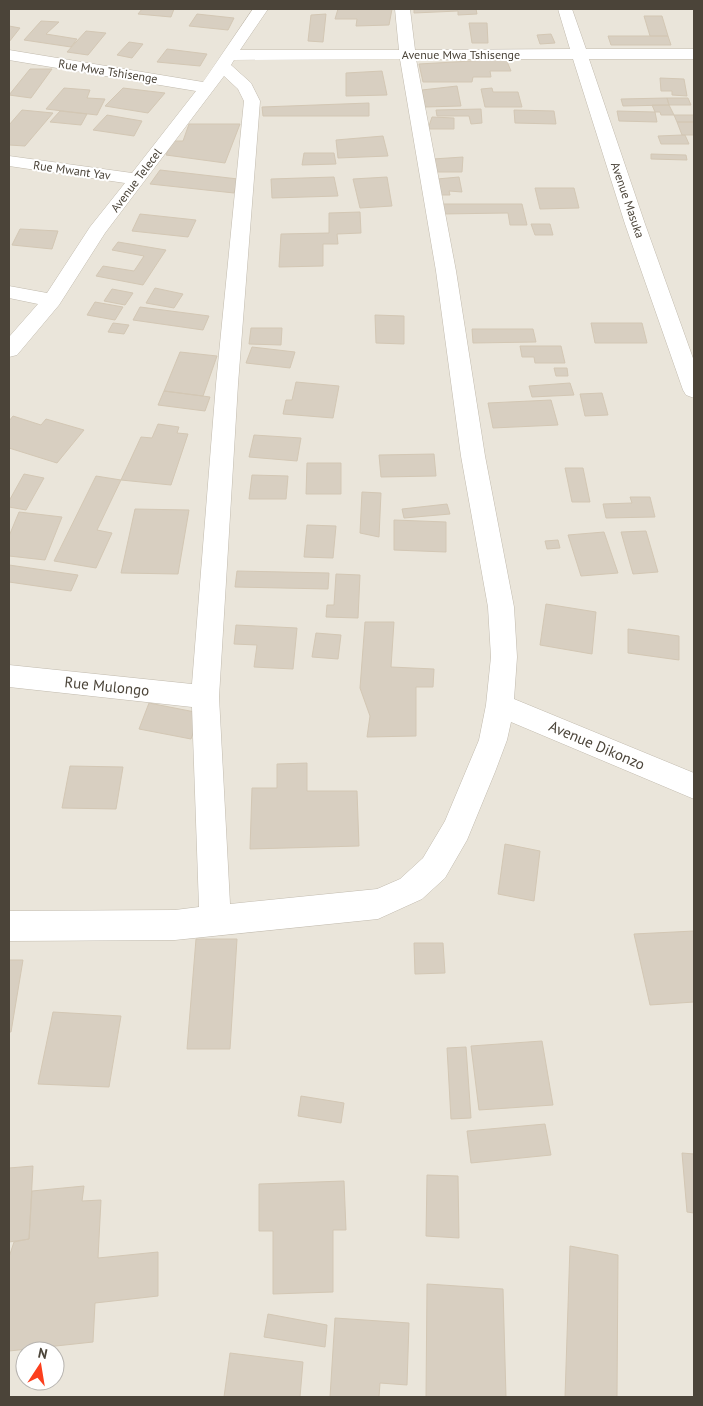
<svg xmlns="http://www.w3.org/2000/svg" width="703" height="1406" font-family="'PT Sans',sans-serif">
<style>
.residential{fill:#eae5da;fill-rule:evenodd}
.building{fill:#d8cfc1;stroke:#d3c7b4}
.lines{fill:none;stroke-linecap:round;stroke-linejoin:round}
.street-casing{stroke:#c2bbae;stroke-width:1}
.street{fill:#fff;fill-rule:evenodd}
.labels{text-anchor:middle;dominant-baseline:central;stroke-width:4;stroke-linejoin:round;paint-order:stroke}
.far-street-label{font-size:12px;fill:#4b4439;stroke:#fff}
.street-label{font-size:15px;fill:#4b4439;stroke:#fff}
</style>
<rect width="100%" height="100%" fill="#f6f3ec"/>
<!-- residential -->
<path class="residential" d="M9,9H694V1397H9ZM25,1351H55V1381H25Z"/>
<!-- building -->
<path class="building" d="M142,9H174L171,17L138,14Z
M338,9H392L389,25L356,26L357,19H335Z
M414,9H476L477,14L458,15V11L414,13Z
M197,14L234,18L228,30L189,26Z
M326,14L323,42L308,41L311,15Z
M644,16H662L668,36H650Z
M41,21L59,22L46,34L77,39L71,47L24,40Z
M469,23H487L488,43H472Z
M9,26L20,28L9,42Z
M86,31L106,33L88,55L67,52Z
M551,34L555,43L540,44L537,35Z
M608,36H668L671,45H611Z
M129,42L143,44L132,58L117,55Z
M167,49L207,54L200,66L157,62Z
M506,59L511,71H490L491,77H473L472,82H423L419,64Z
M30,69H52L31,98L9,95Z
M382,71L387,95L346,96V73Z
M660,78L684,79L687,96L672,95V91H661Z
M457,86L461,106L425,107L422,90Z
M64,88L90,90L87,98L105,99L97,115L46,109Z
M123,88L165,93L148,113L105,106Z
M492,88L493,92H518L522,107H485L481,89Z
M667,98L669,105L623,106L621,99Z
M667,98H688L691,105H669Z
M369,103V116H263L262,107Z
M652,105H669L674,115H661L660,112H655Z
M481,109L482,123L471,124L469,116H437L436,110Z
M22,110L53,113L25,146L9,145V125Z
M514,110L554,111L556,124L515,123Z
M60,111L87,114L81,125L50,122Z
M617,111L655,112L657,122L619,121Z
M107,115L142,121L134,136L93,130Z
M674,115H694V122H677Z
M432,117L454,118V129H428Z
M677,122H694V135H682Z
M189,124H240L225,163L166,155L172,141H183Z
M682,135H685L689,144H661L658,136Z
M383,136L388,156L338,158L336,140Z
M304,153H334L336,164L302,165Z
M651,154L686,155L687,160L651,159Z
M463,157L462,172H434L433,159Z
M160,170L238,179L234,193L150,184Z
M334,177L338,196L272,198L271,179Z
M387,177L392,206L360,208L353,179Z
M459,177L462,192L449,191L450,195H441L437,179Z
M535,188H574L579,208L540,209Z
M440,204H522L527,225H510L508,213L441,214Z
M360,212L361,233L337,234L338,244H323V266L279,267L281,234L329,233V213Z
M140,214L196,220L188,237L132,231Z
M531,224H550L553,235H535Z
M20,229L58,231L52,249L12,245Z
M118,242L166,250L143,285L96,276L103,266L134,271L144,256L112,250Z
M155,288L183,294L174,308L146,303Z
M112,289L133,293L125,305L104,301Z
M95,302L123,307L115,320L87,315Z
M140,307L209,316L203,330L133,320Z
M375,315L404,316V344L376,343Z
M113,323L129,325L124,334L108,332Z
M591,323H642L647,343H595Z
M251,328H282L281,345L249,344Z
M472,329H533L536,342L473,343Z
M520,346H561L565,363H535L534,357H522Z
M252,347L295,352L290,368L246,363Z
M180,352L217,356L203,396L164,391Z
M554,368H567L568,376H556Z
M296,382L339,386L333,418L283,414L286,400H292Z
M570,383L574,395L532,397L529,386Z
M164,391L210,397L205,411L158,405Z
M602,393L608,415L585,416L580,394Z
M551,400L558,425L493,428L488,403Z
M13,416L41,425L46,419L84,430L57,463L9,448V421Z
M158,424L179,427L177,433L188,434L171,485L121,480L141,437L152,438Z
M254,435L301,438L297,461L249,457Z
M434,454L436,476L381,477L379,455Z
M307,463H341V494H306Z
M565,468H583L590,502H572Z
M24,474L44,478L26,510L9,507V501Z
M252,475L288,476L286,499H249Z
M96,476L121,480L97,530L112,533L96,568L54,561Z
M362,492L381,493L379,537L360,533Z
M630,497H650L655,517L606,518L603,504L632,503Z
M447,504L450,514L404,518L402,509Z
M135,509L189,510L178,574L121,573Z
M19,512L62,517L45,560L9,556V536Z
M394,520L446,522V552L394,550Z
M307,525L336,526L333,558L304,557Z
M646,531L658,572L633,574L621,532Z
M604,532L618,573L581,576L568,535Z
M558,540L560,548L547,549L545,541Z
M9,565L78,575L71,591L9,582Z
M237,571L329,573L328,589L235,587Z
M336,574L360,575L358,618L326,617L327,605H334Z
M546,604L596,612L592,654L540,645Z
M365,622H394L391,667L434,669L433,687H416V736L367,737L370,716L360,688Z
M236,625L297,628L293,669L254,667L257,645L234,644Z
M628,629L679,636V660L628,653Z
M316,633L341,635L338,659L312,657Z
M149,703L200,713L191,739L139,729Z
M307,763V791H357L359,846L250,849L252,788H277V764Z
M70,766L123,767L116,809L62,808Z
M505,844L540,851L534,901L498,894Z
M694,931V1002L650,1005L634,934Z
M196,939H237L230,1049H187Z
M414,943H443L445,973L415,974Z
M9,960H23L11,1032H9Z
M53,1012L121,1016L109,1087L38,1084Z
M542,1041L553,1105L479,1110L471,1046Z
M466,1047L471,1118L451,1119L447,1048Z
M301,1096L344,1103L341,1123L298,1116Z
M545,1124L551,1155L471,1163L467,1131Z
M682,1153L694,1154V1213L687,1212Z
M33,1166L29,1239L9,1242V1168Z
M427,1175L458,1176L459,1238L426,1236Z
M344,1181L346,1230H333V1292L273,1294V1231H259V1184Z
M84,1186L82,1201L101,1200L98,1258L158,1252V1296L95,1303L93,1342L9,1351V1257L14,1242L29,1239L32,1191Z
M570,1246L618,1255L617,1397H565Z
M427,1284L503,1289L506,1397H426Z
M268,1314L327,1325L325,1347L264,1337Z
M335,1318L409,1323L407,1385L380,1383L379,1397H330Z
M230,1353L303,1362L300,1397H224Z"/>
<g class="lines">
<!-- street casing -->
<g class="street-casing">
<path id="street" d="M253,9H268L240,50H399L395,9H410L415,50L570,49L558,9H572L586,49H694V59H589L645,224L694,361V398L686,395L683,390L625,224L573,59H416L456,271L485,456L514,607L517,657L514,699L694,773V799L511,722L507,740L495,772L467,840L445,878L422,899L378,919L175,940L9,941V911L175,910L199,907L192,707L9,687V665L192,684L216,384L244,101L238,89L224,76L105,233L59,305L17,355L9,357V337L38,304L9,298V286L47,293L90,227L125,183L9,166V156L132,173L196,91L9,60V50L203,82ZM400,59L436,271L461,456L488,607L491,657L486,705L479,740L445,821L423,858L400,879L377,889L230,904L219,697L238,384L260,101L251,83L231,65L234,60Z"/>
</g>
<!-- street -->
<use href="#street" class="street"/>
</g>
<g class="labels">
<!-- far-street labels -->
<g class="far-street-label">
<text x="461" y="54">Avenue Mwa Tshisenge</text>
<text transform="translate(108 71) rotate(9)">Rue Mwa Tshisenge</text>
<text transform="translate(72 170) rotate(8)">Rue Mwant Yav</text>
<text transform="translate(136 180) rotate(-53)">Avenue Telecel</text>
<text transform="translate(628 200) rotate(71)">Avenue Masuka</text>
</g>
<!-- street labels -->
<g class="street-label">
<text transform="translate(107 686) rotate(6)">Rue Mulongo</text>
<text transform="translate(597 745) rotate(23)">Avenue Dikonzo</text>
</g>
</g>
<!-- border -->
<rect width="703" height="1406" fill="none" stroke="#4b4439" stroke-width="20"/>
<!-- north arrow -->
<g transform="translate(40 1366) rotate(12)"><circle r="24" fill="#ffffff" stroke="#b7b4b0"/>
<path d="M0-4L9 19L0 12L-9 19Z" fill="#fc3f1d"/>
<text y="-8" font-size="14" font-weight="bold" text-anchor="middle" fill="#4b4439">N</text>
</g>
</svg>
